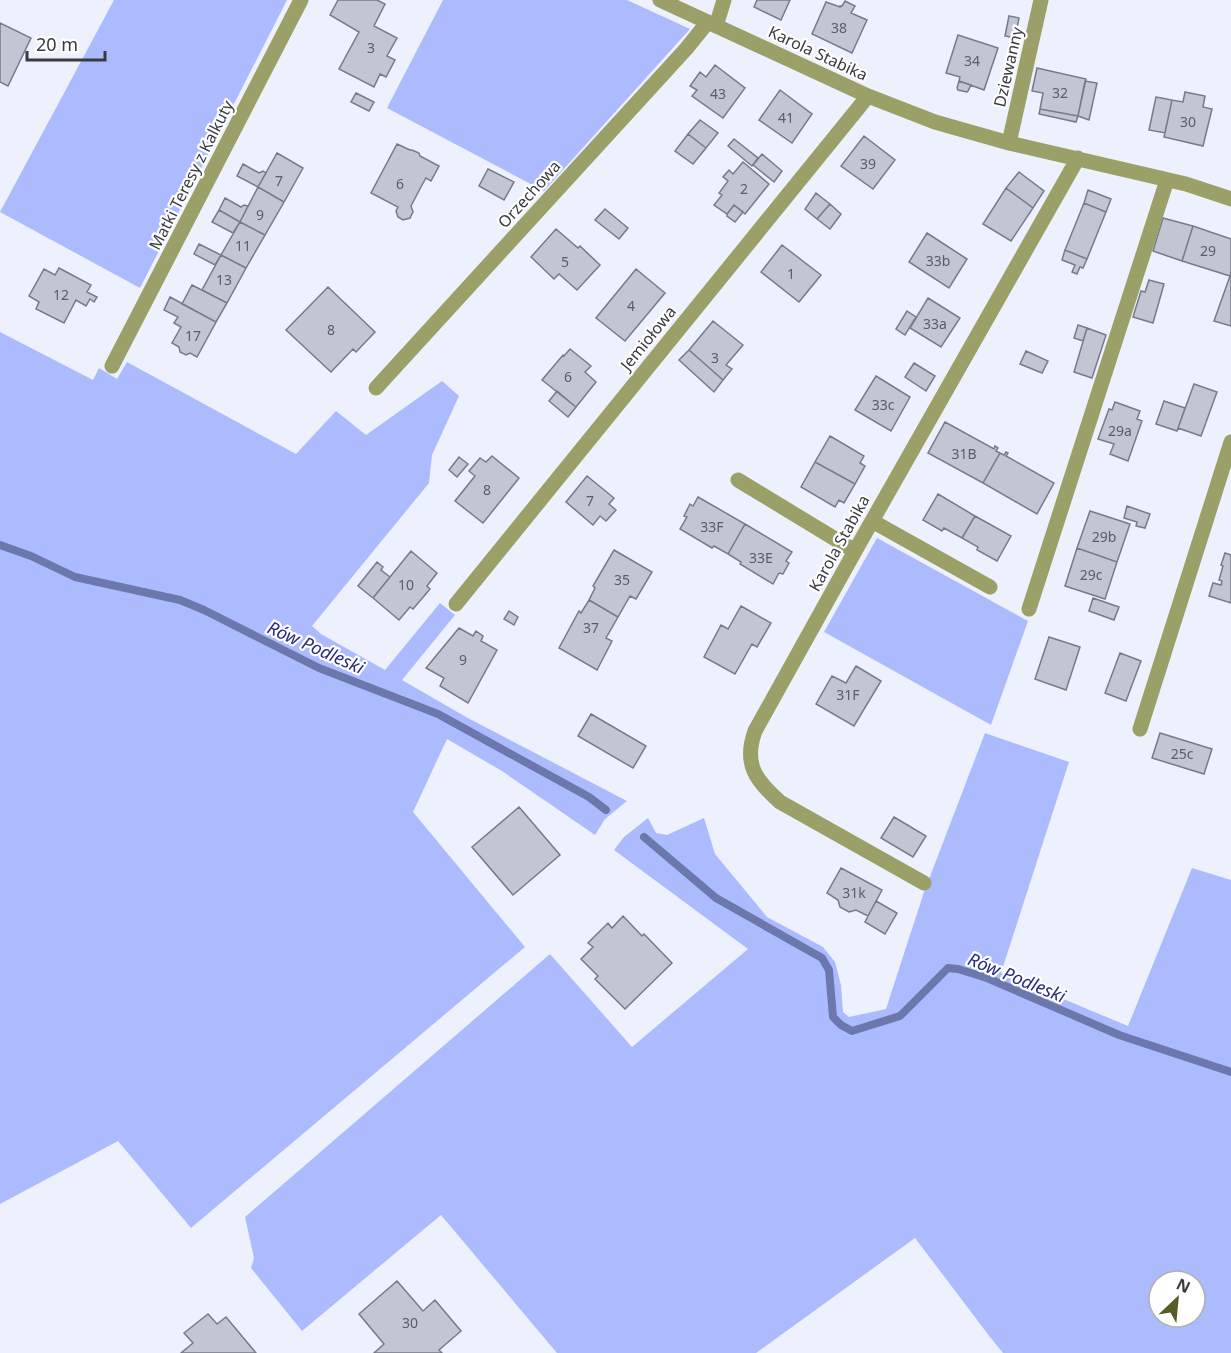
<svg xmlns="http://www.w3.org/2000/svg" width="1231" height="1353" font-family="'Noto Sans',sans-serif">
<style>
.green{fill:#acbbfe;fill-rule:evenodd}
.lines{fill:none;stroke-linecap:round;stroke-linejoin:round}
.stream{stroke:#6c78ad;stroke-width:8}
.building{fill:#c1c5d4;stroke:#777a88;stroke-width:1.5}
.minor{stroke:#9aa067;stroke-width:15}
.labels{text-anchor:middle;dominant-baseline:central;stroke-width:4.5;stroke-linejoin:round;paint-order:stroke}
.number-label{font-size:14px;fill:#5b5d65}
.street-label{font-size:16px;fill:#393a40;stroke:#fefefe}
.water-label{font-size:18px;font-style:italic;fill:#262a80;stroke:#fefefe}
</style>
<rect width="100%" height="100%" fill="#edf1fd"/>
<!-- green -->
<path class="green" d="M114,0H287L140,288L0,212Z
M443,0H627L690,29L544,191L387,108Z
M0,332L93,380L99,368L117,379L127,362L296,454L336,411L366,435L442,381L459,396L432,455L429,483L312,626L321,634L385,670L440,603L455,615L402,680L466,717L627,801L605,819L595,835L502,771L447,739L413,812L525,947L191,1228L118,1141L0,1204Z
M877,538L1028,621L991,725L824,632Z
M985,733L1069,762L1001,973L1128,1026L1192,868L1231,880V1353H1003L990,1337L915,1238L756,1353H557L441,1215L302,1331L251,1268L254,1258L245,1217L550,954L632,1047L748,949L614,850L624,837L648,818L656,833L667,835L704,818L715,854L767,917L823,947L835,962L841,985L843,1012L849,1017L886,1009L924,892ZM1159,1281H1195V1317H1159Z"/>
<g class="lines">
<!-- stream -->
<path class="stream" d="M0,545L31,556L75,577L180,600L204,610L319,668L438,714L589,797L606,810
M644,837L716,898L822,958L829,970L833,1017L841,1025L852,1031L900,1016L948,968L958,969L987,978L1119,1035L1231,1072"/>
</g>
<!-- building -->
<path class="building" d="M338,0H377L385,4L374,26L397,38L387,56L395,60L386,77L380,74L374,87L339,69L359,32L330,15Z
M757,0H790L781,20L754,7Z
M845,1L855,6L851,13L867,20L852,53L812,34L826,2L840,7V6H842Z
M1009,16L1019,18L1015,38L1005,36Z
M0,23L31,38L8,86L0,82Z
M958,35L998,48L984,90L959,81L960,77L946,73Z
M715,65L745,88L723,118L692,96L697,90L690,86L700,72L706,77Z
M1037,68L1086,79L1078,116L1040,109L1043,93L1032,91Z
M959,81L971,85L968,91L967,92L958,90L957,88Z
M1085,81L1097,83L1089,120L1078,116Z
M780,90L812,114L792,143L759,120Z
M1185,92L1205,96L1203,107L1212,109L1203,146L1164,137L1172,100L1183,102Z
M356,93L374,102L369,111L351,102Z
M1156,97L1172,100L1165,133L1149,130Z
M1040,109L1078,116L1076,122L1039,114Z
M700,120L718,133L706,148L688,134Z
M688,134L706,148L693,164L675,151Z
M864,136L895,160L873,189L841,166Z
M734,139L758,158L752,166L728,146Z
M397,144L410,150H412L419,153L420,156L439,166L431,181L426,178L422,185L411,206L413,212L410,218L403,220L398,217L396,211L398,207L371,193Z
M277,153L303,168L284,202L258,187Z
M762,154L782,171L774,182L753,165Z
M743,162L769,184L745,214L734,205L727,214L714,205L722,195L719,193L728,181L723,177L729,170L733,174Z
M243,164L259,173L263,171L266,173L258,187L237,176Z
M488,169L514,182L504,200L479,186Z
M1019,172L1044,191L1033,208L1006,188Z
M258,187L284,202L265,235L240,222Z
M1006,188L1033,208L1011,241L983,224Z
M1088,190L1111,199L1106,212L1084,203Z
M816,193L830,204L817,219L805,209Z
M225,198L241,207L244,205L248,206L240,222L219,210Z
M1084,203L1106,212L1087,259L1065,250Z
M830,204L841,214L830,229L817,219Z
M734,205L743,212L735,222L727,216V214Z
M605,209L628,228L619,239L595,220Z
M219,210L240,222L233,233L212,222Z
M1163,218L1193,226L1182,261L1153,251Z
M240,222L265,235L246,268L221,255Z
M1193,226L1231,239V272L1230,276L1182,261Z
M556,229L578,248L580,246L600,265L577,290L559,274L554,279L531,257Z
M927,233L967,259L949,288L909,262Z
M199,244L221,255L215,265L194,254Z
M782,245L821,275L799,302L761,272Z
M1065,250L1087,259L1083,268L1080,267L1077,274L1072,272L1075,265L1062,260Z
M221,255L246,268L227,303L202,290Z
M59,268L91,285L87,292L97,297L94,302L90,299L86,306L76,300L64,323L36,309L39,302L29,296L44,269L55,275Z
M636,269L665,293L625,341L596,318Z
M1230,276H1231V326L1214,321Z
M1149,280L1164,284L1153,323L1133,317L1141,291L1145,292Z
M192,285L227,303L216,322L182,304Z
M328,287L375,332L356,352L353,349L331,372L286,330Z
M170,297L216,322L197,357L190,353L186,355L180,352L179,347L172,343L181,327L174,323L178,317L164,310Z
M928,298L960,318L941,347L910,328Z
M907,311L916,317L905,335L896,329Z
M713,321L743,345L726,365L732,369L723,380L689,350Z
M1078,325L1087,328L1083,341L1074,338Z
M1087,328L1106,335L1092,378L1074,372Z
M570,349L591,366L585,372L596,382L576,407L542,380L563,355L564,356Z
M689,350L723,380L714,392L679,360Z
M1026,351L1048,361L1042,373L1020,364Z
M914,363L935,376L926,391L905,377Z
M876,376L910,397L891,431L855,410Z
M1194,384L1217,392L1201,436L1178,428Z
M557,391L576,407L568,417L549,401Z
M1164,401L1185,408L1177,431L1156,424Z
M1115,402L1140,411L1137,419L1142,421L1128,461L1110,454L1114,444L1098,439L1109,409L1112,410Z
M945,422L994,449L995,446L998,448L996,451L1000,453L983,483L928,453Z
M830,436L864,456L860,463L865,466L855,484L815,462Z
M1006,452L1008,453L1006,456L1054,483L1037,514L983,483L1000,453L1004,455Z
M492,456L519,478L483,523L455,501L475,476L469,471L480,458L486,462Z
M459,457L468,464L457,477L449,470Z
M815,462L855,484L844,503L839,500L835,507L801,487Z
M587,476L614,498L609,504L616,510L606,521L600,516L593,525L566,502Z
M938,494L975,516L962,538L944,528L942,531L923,520Z
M698,497L745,524L728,554L714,546L712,548L680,529L687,517L684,516L690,504L693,506Z
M1127,506L1150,514L1145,528L1136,526L1137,522L1124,518Z
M1090,511L1130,524L1117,562L1077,548Z
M975,516L1011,536L997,561L977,550L978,547L962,538Z
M745,524L792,552L786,561L789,563L783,574L779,573L773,584L740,564L741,562L728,554Z
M1077,548L1117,562L1105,599L1065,586Z
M614,550L652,572L636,599L630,596L618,617L589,600L595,588L593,586Z
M411,551L437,573L427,586L430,589L413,609L410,607L399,620L373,598Z
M1225,553L1231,555V603L1209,596L1213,583L1221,585L1222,581L1219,580L1223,566L1221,565Z
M377,562L383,567L381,570L390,577L373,598L358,586Z
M1093,598L1119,607L1114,620L1089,611Z
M589,600L618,617L606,638L612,641L597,670L559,648L579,611L581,613Z
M741,606L771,623L757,647L752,644L735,674L704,657L721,625L728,629Z
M509,611L518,617L514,625L504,619Z
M459,628L473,636L476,631L483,636L481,641L497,650L468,703L440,686L444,678L426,668Z
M1049,637L1080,647L1066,690L1035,679Z
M1120,653L1141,661L1126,701L1105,693Z
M856,666L881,681L854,726L816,704L832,676L846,683Z
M591,714L646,746L633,768L578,736Z
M1160,733L1212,749L1204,774L1152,758Z
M519,807L560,855L513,895L472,847Z
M894,817L926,836L913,857L881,838Z
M841,868L882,890L868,916L856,910L849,912L840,907L838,900L827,893Z
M876,901L897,913L885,934L865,922Z
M623,916L642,936L644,934L672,963L625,1009L595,979L598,976L581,959L593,947L588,943L608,923L612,928Z
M397,1281L423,1311L435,1300L461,1331L439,1350L442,1353H374L384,1344L359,1314Z
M208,1314L217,1324L226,1317L256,1353H181L193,1343L184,1333Z"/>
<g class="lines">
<!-- minor -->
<path class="minor" d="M660,0L868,96L935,122L1009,143L1186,184L1231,199
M716,26L724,0
M1009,143L1041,0
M112,366L301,0
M376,388L686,49L707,23
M738,480L855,551
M872,521L990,587
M456,604L868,96
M1029,609L1167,180
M1140,729L1231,442
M924,883L780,802C756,781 743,764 755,731L855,551L1078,158"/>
</g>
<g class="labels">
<!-- number labels -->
<g class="number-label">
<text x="839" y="27">38</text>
<text x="371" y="47">3</text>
<text x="972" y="60">34</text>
<text x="1060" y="92">32</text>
<text x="718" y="93">43</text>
<text x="786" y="117">41</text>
<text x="1188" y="121">30</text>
<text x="868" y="163">39</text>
<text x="279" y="180">7</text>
<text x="400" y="183">6</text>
<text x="744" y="188">2</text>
<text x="260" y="214">9</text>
<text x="243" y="245">11</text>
<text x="1208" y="250">29</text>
<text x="938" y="260">33b</text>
<text x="565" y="261">5</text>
<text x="791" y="273">1</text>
<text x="224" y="279">13</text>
<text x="61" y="294">12</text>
<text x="631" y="305">4</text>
<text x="935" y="323">33a</text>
<text x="331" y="329">8</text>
<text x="193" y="335">17</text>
<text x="715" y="357">3</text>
<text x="568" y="376">6</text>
<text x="883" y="404">33c</text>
<text x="1120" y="430">29a</text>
<text x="964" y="453">31B</text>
<text x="487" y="489">8</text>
<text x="590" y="500">7</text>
<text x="712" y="526">33F</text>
<text x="1104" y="536">29b</text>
<text x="761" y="557">33E</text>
<text x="1091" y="574">29c</text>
<text x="622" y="579">35</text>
<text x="406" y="584">10</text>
<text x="591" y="627">37</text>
<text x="463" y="659">9</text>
<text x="848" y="694">31F</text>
<text x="1182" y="753">25c</text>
<text x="854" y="892">31k</text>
<text x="410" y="1322">30</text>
</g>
<!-- street labels -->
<g class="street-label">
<text transform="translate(818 53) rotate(25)">Karola Stabika</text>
<text transform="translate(1008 67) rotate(-77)">Dziewanny</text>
<text transform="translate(191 175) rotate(-63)">Matki Teresy z Kalkuty</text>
<text transform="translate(529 194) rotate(-48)">Orzechowa</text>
<text transform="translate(648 338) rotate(-51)">Jemiołowa</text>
<text transform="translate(839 543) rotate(-61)">Karola Stabika</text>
</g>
<!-- water labels -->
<g class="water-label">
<text transform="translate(316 647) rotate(24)">Rów Podleski</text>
<text transform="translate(1017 977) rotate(22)">Rów Podleski</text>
</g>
</g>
<!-- north arrow -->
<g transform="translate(1177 1299) rotate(26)"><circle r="28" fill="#fefefe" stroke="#afb0b2" stroke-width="1.5"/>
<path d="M0-4.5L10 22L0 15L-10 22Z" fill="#585c2a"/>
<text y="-9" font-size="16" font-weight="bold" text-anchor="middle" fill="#393a40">N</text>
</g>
<!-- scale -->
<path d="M27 51v9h78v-9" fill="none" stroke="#393a40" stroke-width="3"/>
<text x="36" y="51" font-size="18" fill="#393a40" stroke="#fefefe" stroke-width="4.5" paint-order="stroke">20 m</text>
</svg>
